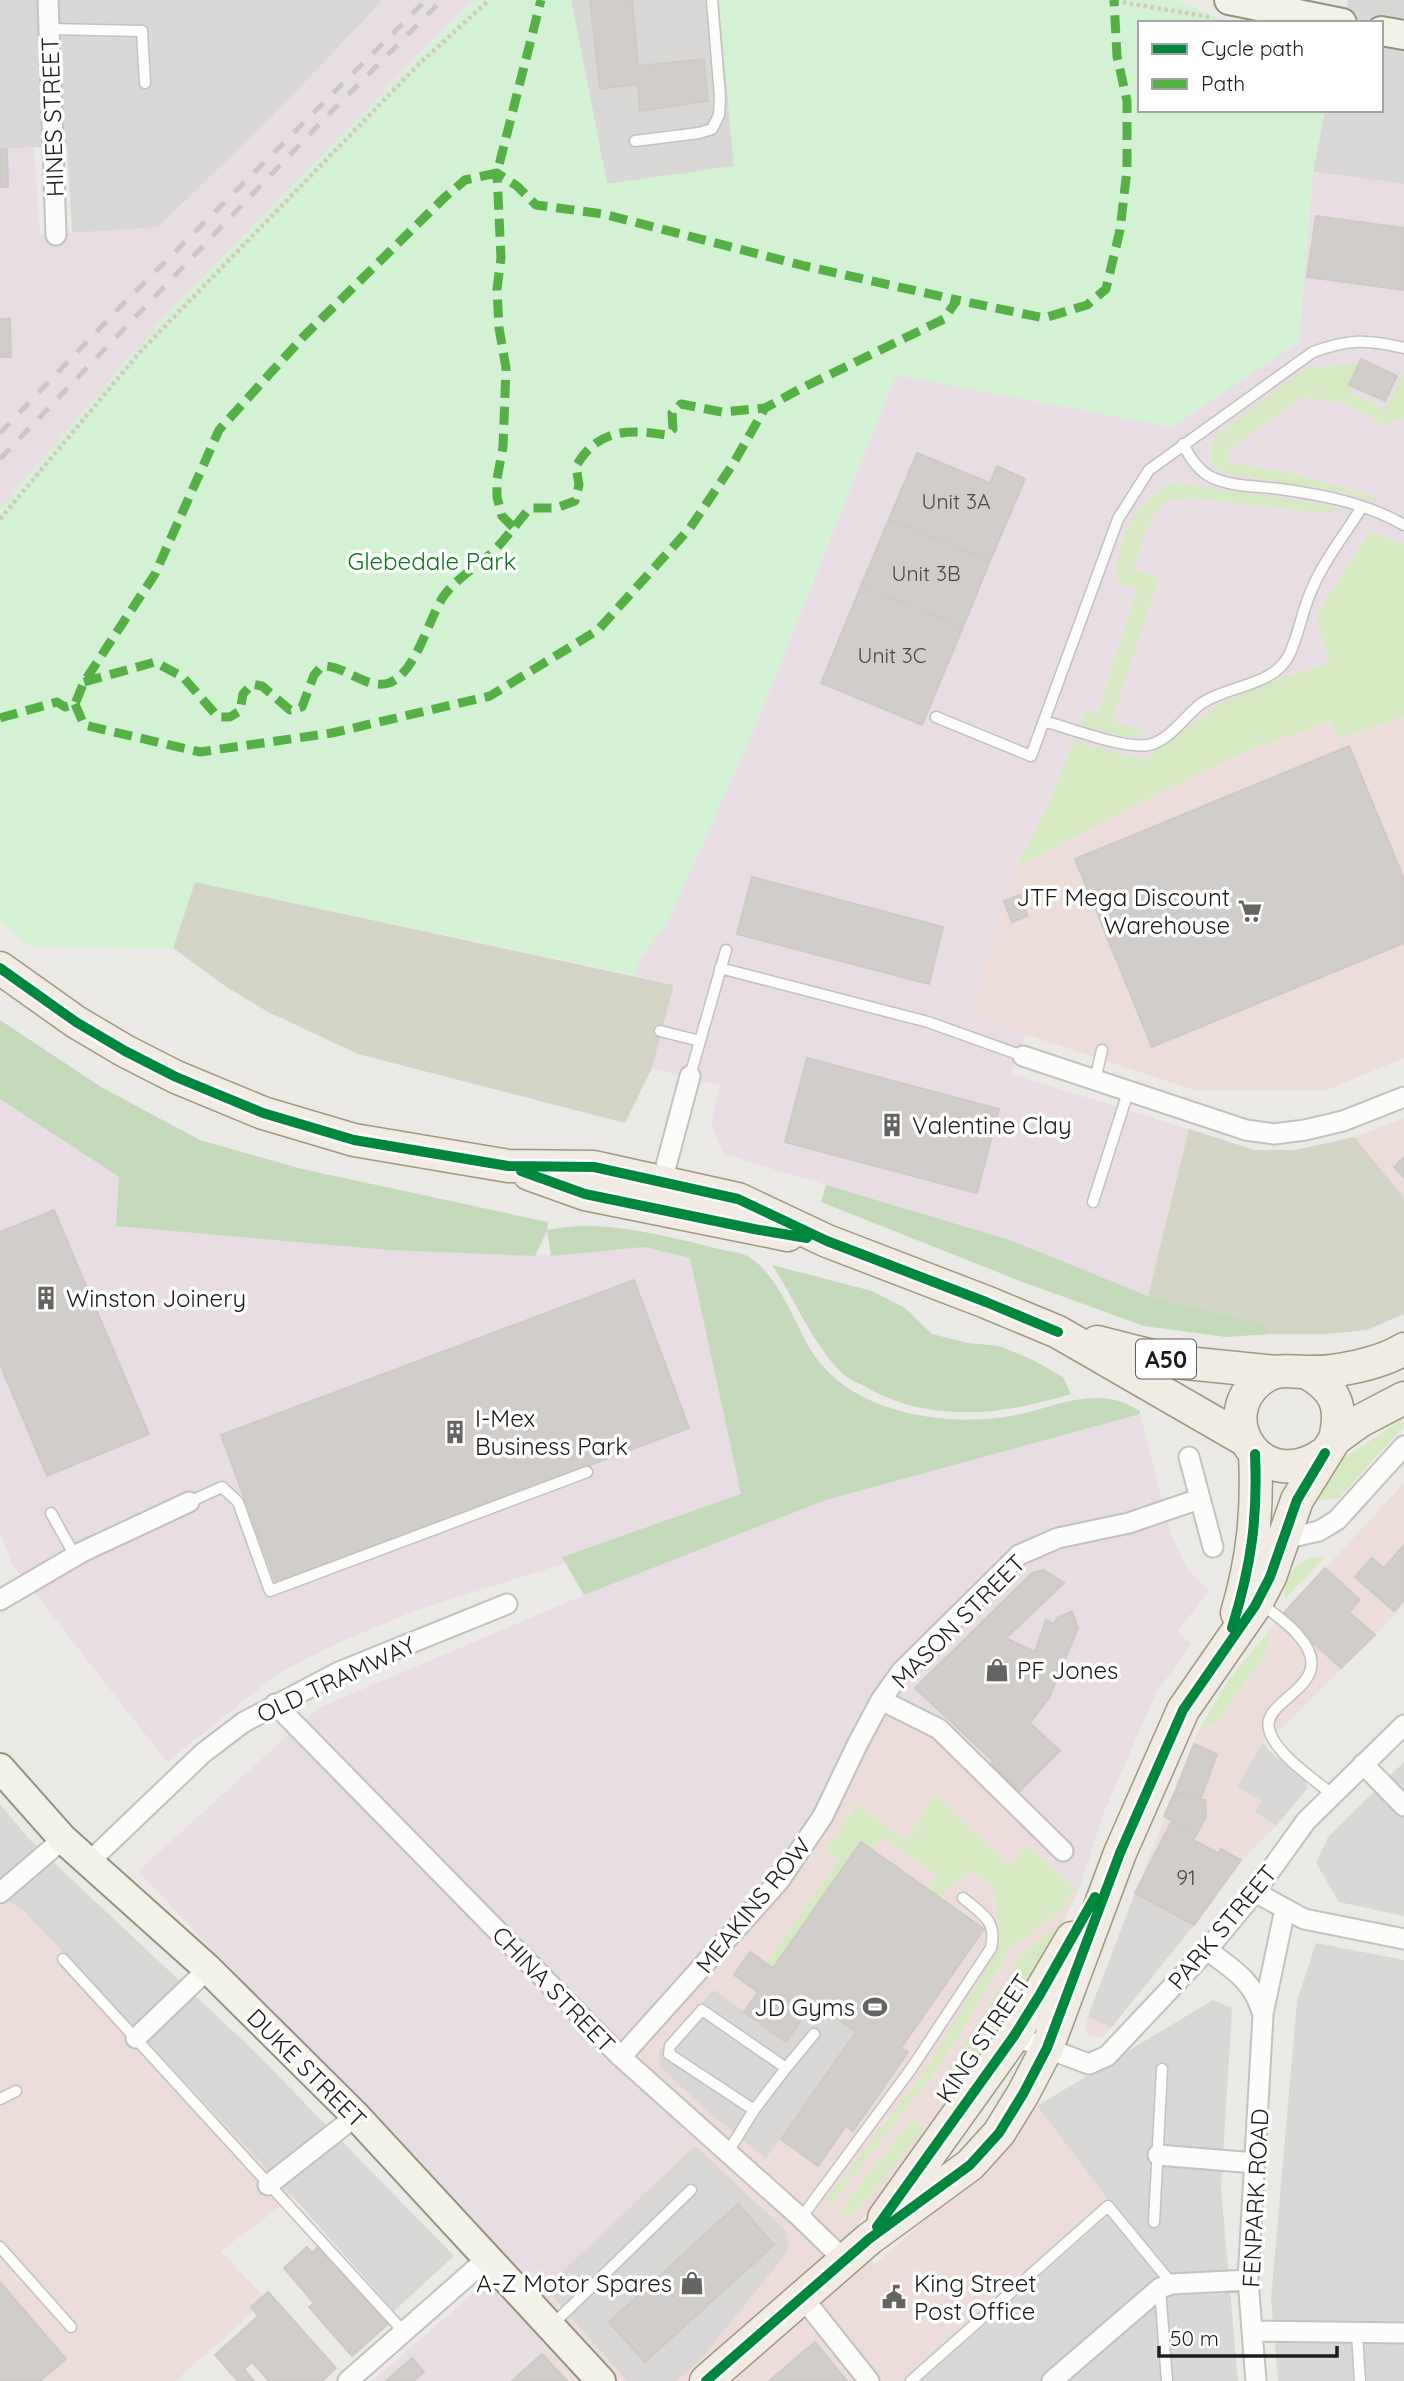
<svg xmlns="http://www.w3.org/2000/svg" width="1404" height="2381" font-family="Quicksand,sans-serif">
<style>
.residential{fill:#dad8d6}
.commercial{fill:#edddda}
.industrial{fill:#e9dde4}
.religious{fill:#d9d8d6;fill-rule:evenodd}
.construction{fill:#d4d4c7}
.grass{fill:#d6e9c3}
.forest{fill:#c4daba}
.park{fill:#d2f2d3}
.building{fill:#d0cdca;stroke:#cecbc6;stroke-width:2}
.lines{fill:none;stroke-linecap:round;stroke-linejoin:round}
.lane-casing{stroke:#c3c2c1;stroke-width:13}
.street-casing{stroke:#c3c2c1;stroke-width:23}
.secondary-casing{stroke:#92947d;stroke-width:32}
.primary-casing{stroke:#a19881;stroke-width:35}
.path{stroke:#d6c8c4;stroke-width:4.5;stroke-dasharray:3.5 3.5;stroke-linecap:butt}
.lane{stroke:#fcfcfb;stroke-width:10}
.street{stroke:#fcfcfb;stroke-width:19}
.secondary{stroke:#f2f2e9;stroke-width:28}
.primary{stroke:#f0ebe3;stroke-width:32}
.rail{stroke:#c9c9c8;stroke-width:5;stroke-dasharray:14 14;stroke-linecap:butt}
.quiet{stroke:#55b145;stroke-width:9;stroke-dasharray:18 9;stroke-linecap:butt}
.cycleway-casing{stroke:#fff;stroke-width:15}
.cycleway{stroke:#00873e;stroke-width:10}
.labels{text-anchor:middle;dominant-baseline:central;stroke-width:7;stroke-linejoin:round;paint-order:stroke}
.number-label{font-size:21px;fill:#494848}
.shield{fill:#fff;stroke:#606060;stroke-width:2}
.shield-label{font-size:23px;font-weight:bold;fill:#1c1c1c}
.street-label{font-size:24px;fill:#1c1c1c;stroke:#fff}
.park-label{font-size:24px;fill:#0a7b17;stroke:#fff}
.poi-label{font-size:24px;fill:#1c1c1c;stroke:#fff;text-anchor:start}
</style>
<rect width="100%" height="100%" fill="#ebe9e5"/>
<!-- residential -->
<path class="residential" d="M0,0H383L272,117L158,227L72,234L67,146L0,149Z
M571,0H719L734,166L607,184Z
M1348,0H1404V184L1313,172L1325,110H1381V23H1343Z
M1263,1742L1270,1752L1304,1777L1308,1788L1276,1826L1255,1812L1261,1801L1236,1787Z
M1404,1762V1916L1339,1902L1316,1863L1328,1837Z
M0,1804L29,1839L252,2049L454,2256L394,2311L293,2197L21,1908L0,1898Z
M1316,1943L1404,1960V2381H1278L1271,2299L1297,2001Z
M1213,2000L1232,2008L1221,2188L1238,2381H921L1115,2209L1037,2106Z"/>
<!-- commercial -->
<path class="commercial" d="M1404,717V1058L1327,1090H1193L970,1016L1016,868L1151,797L1240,754L1331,721L1339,739Z
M1404,1118V1197L1354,1137Z
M1404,1483V1605L1284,1726L1263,1742L1236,1786L1261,1800L1255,1812L1276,1826L1241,1860L1194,1925L1107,2033L1102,2037H1090L1085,2029L1088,2016L1198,1731L1218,1721L1266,1654L1269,1631L1282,1615Z
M869,1698L938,1739L1078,1892L1043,1965L971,2072L845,2242L875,2264L1007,2148L1037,2106L1115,2209L921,2381H512L549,2347L518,2312L700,2132L606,2051L714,1940L811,1821Z
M0,1898L21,1908L293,2197L221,2251L267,2300L175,2381H0Z"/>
<!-- industrial -->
<path class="industrial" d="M383,0H474L417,56L0,509V149L34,147L40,235L158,227L272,117Z
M1313,172L1404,184V717L1339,739L1330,721L1240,754L1151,797L1016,868L970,1015L1025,1034L1011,1074L1189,1129L1148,1296L1010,1240L723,1154L711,1122L720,1086L652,1068L674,985L635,975L640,959L667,923L753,732L896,374L1172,427L1299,342Z
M0,1099L119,1177L116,1225L388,1250L535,1256L644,1247L690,1258L742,1495L563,1556L566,1563L414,1611L336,1644L279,1673L167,1762L12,1564L0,1532Z
M1140,1414L1171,1534L1186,1567L1209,1591L1177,1632L1191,1644L1156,1693L1105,1810L1078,1892L938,1739L869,1698L811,1821L714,1940L606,2051L700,2132L538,2293L138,1871L318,1708L584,1595L826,1500Z
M491,2283L549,2347L512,2381H372L484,2284Z"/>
<!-- religious -->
<path class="religious" d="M1135,1893L1194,1925L1111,2028L1088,2016Z
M714,1990L786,2041L814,2002L856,2032L766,2158L712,2115L660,2067L659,2051Z
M695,2146L786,2231L789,2246L785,2255L701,2359L687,2371L676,2381H627L545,2288ZM738,2205L774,2245L645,2362L609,2322Z"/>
<!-- construction -->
<path class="construction" d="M195,882L674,985L652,1068L625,1123L358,1054L268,1012L225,986L173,948Z
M1189,1129L1255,1150H1295L1354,1137L1404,1197V1314L1367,1330L1327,1334H1270L1260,1322L1148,1296Z"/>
<!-- grass -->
<path class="grass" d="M1362,363L1349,392L1386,409L1404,371V418L1385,425L1341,402L1302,397L1227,452L1229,462L1294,474L1378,497L1374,501L1331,490L1229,474L1218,469L1210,461L1211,448L1217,435L1306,368Z
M1178,482L1226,491L1286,498L1342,509L1324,513L1191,498C1183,499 1171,499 1164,504C1149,514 1140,552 1133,569L1159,578L1112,721L1150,733L1126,737L1080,725L1085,711L1097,715L1137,589L1117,582C1113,544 1139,492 1178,482Z
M1369,532L1404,544V717L1339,739L1330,721L1240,754L1151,797L1016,868L1047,808L1073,741L1144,759L1225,701L1264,684L1330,663L1316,616Z
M1402,1420L1404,1426L1338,1499L1307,1500L1336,1463Z
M1312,1557L1324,1558L1285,1599C1282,1579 1295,1563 1312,1557Z
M1269,1631L1266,1654L1218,1721L1198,1731L1230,1678Z
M936,1794L1009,1866L1027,1845L1076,1889L1064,1909L1010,1949L959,2036L930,2079L832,2203L827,2199L924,2073L995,1954L1000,1940L994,1891L986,1881L970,1871L939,1897L927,1889L936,1874L882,1837L773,1968L766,1963L839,1859L825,1851L858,1803L904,1840L921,1819L919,1816Z
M1067,1918L1033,1980L1027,1982L1017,1977L1013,1969L1016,1958Z
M1002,1985L1022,1997L947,2100L934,2092Z
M912,2120L924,2129L859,2208L852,2214L839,2217L848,2200Z"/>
<!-- forest -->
<path class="forest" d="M0,1020L101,1087L200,1140L302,1169L548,1222L547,1230C561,1228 576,1225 590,1226C632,1227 675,1238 715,1248C725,1251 742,1252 751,1258C778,1278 791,1313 806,1342C824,1375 852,1395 887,1407C923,1419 960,1422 997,1418C1048,1413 1093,1380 1140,1411V1414L826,1500L584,1595L562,1557L741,1494L690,1258L644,1247L551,1256L547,1231L535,1256L388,1250L116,1226L119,1177L0,1099Z
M826,1185L1010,1240L1148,1296L1260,1322L1270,1334L1226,1337L1144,1326L1020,1281L821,1202Z
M772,1265L872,1291L905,1308L932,1334L968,1343L999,1346L1031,1359L1063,1377L1071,1394C1003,1415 928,1424 864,1386C856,1382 847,1378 841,1372C811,1342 795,1299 772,1265Z"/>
<!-- park -->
<path class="park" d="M474,0H571L607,184L734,166L719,0H1177L1223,20L1239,23H1140V110H1325L1313,172L1299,342L1172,427L896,375L753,732L667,923L640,959L635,975L195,882L173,948L29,946L0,922V509L165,316Z"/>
<!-- building -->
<path class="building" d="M590,0H632L638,66L704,59L708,101L640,111L638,84L600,89Z
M0,149H7L8,187H0Z
M1316,216L1404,228V290L1307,277Z
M0,319H10L11,357H0Z
M1361,359L1397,376L1385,401L1349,385Z
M917,453L990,483L997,466L1025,479L990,561L889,519Z
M889,519L990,561L963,627L861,586Z
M861,586L963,627L922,725L821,683Z
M1349,746L1404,879V943L1152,1047L1075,859Z
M752,877L943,927L929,984L737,934Z
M1020,895L1028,916L1012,922L1004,901Z
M807,1058L999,1109L977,1193L785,1142Z
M1404,1157V1177L1394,1167Z
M54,1210L149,1434L47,1476L0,1364V1232Z
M634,1280L689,1428L276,1583L221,1435Z
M1404,1545V1600L1394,1611L1355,1577L1372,1558L1384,1568Z
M1325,1568L1360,1600L1349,1612L1375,1635L1341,1668L1282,1615Z
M1044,1570L1064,1583L1006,1638L1035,1652L1046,1620L1054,1624L1057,1618L1072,1611L1078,1628L1049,1698L1030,1723L1060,1751L1019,1792L991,1764L993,1761L915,1688L1032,1573Z
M1194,1744L1217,1754L1201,1798L1175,1792Z
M1175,1792L1205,1800L1206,1817L1196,1835L1164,1816Z
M1172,1820L1196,1835L1193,1840L1218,1853L1221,1849L1241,1860L1194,1925L1135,1893Z
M861,1842L984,1929L901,2048L908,2052L853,2131L846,2126L818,2166L781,2139L856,2032L814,2002L786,2042L744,2012L758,1992L734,1975L750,1952L773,1968Z
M738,2204L774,2245L645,2362L609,2322Z
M319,2246L388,2324L352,2356L309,2307L314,2303L284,2268L307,2247L312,2253Z
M0,2282L66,2359L40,2381H0Z
M268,2292L336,2368L322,2381H269L252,2362L244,2369L254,2381H238L215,2355L258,2316L251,2307Z
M815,2342L847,2381H769Z
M542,2354L567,2381H512Z
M412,2358L424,2372L414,2381H386Z"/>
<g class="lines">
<!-- lane casing -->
<g class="lane-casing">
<path id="lane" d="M50,29L142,31L145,83
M635,141L699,133L712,129L719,115L720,97L712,0
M1183,444C1189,456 1199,471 1211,477C1231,487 1258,486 1280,489C1323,495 1366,503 1404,525
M936,717L1031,756L1118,519L1149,470L1313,352C1349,339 1367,339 1404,348
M1044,721C1069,728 1123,749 1148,745C1170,741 1185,715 1202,703C1229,685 1274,686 1289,655C1299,635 1302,610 1312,589C1324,560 1346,533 1362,507
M720,968L928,1022L1023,1056
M660,1031L700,1041
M690,1076L726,950
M1095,1080L1102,1050
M1093,1202L1128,1092
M189,1502L222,1487L238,1502L270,1591L587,1472
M51,1513L75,1556
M1260,1603C1273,1613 1288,1623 1298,1635C1343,1685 1261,1698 1269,1729C1274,1753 1314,1779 1333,1795
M63,1959L404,2332
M786,2068L814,2034
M0,2099L16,2091
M728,2152L754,2110L786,2068L702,2010L670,2046L669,2054L754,2110
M801,2218L911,2069L991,1948C997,1920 983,1915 963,1898
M1154,2222L1162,2069
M0,2247L71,2327
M1160,2289L1167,2381
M551,2326L691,2190
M1357,2333L1360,2381
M911,2381L1108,2206L1172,2284"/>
</g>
<!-- street casing -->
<g class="street-casing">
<path id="street" d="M48,0L56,235
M1023,1056L1246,1130L1274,1134L1305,1130L1343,1121L1404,1097
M662,1181L690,1076
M1189,1457L1213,1547
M1284,1539L1319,1531L1337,1520L1404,1446
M0,1600L82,1552L189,1502
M881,1700L939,1729L1063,1851
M275,1704L621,2057L801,2218L845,2261
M1363,1764L1404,1806
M88,1863L203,1753L244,1722L339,1672L507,1604
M1255,1892L1304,1919L1404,1939
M0,1893L63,1839
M1207,1950C1234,1970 1254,1981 1263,2015L1248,2280L1256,2381
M1263,2014L1285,1909
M1014,2036L1089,2064L1107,2056L1207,1950L1255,1892L1306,1821L1404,1725
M136,2038L208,1969
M621,2057L779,1881L823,1816L858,1743L881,1700L901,1672L1019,1555L1058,1538L1129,1523L1199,1499
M1158,2155L1255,2163
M268,2185L356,2116
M803,2298L869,2381
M1252,2331L1404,2333
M348,2381L489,2257
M1052,2381L1160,2288L1172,2284L1248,2280"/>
</g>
<!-- secondary casing -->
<g class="secondary-casing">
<path id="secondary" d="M1229,0L1342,23
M1381,31L1404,35
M0,1768L63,1839L208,1969L356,2116L601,2381"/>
</g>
<!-- primary casing -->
<g class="primary-casing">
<path id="primary" d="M0,968L76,1022L125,1051L176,1077L263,1113L354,1140L508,1166L594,1167L738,1199L827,1241L986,1302L1058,1332L1245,1440
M529,1174L585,1194L788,1235
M1097,1342L1176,1362L1276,1372
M1306,1372C1336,1389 1343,1406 1335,1439
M1325,1453C1262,1498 1211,1418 1260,1380C1276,1367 1288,1372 1306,1372C1334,1373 1380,1364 1404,1349
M1237,1613C1253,1559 1258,1510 1255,1454
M884,2218L1014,2036L1072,1938
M706,2381L869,2239L970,2165L999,2133L1023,2094L1047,2048L1120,1853L1183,1710L1255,1606L1270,1577L1297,1500L1335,1439L1360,1421L1404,1398"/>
</g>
<!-- path -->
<path class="path" d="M1109,0L1210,17
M0,519L140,352L417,66L489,0"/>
<!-- lane -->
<use href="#lane" class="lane"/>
<!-- street -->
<use href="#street" class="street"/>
<!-- secondary -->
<use href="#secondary" class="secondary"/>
<!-- primary -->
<use href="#primary" class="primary"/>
<!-- rail -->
<path class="rail" d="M0,433L121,306L426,0
M0,459L326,117L442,0"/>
<!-- quiet -->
<path class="quiet" d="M513,527L502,516L497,497V479L503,447L506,368L499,328L497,289L501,258L497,173L517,186L536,205L603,214L805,266L957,300
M84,682L155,662L183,677L218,717H230L240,711L243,694L252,684L262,686L290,710L302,707L314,675L322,666C345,665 366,690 389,683C416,673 428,620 443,597C454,581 472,570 487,557C503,543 516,524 530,508H556L575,501L579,485L576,466C598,429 627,429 666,435L673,429L672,413L681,404L722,412L765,408L800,389L944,319L957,300L1044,318L1087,305L1106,289L1120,230L1127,170V101L1117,56L1114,0
M75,704L84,725L200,752L332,733L490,696L598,630L690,528L733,464L765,408
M0,718L57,702L65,707L75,704L84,682L155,574L219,430L304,336L444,198L465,180L497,173L541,0"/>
<!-- cycleway casing -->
<g class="cycleway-casing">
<path id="cycleway" d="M0,968L76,1022L125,1051L176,1077L263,1113L354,1140L508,1166L594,1167L738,1199L827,1241L986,1302L1058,1332
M521,1171L585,1194L754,1229L807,1238
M1232,1628C1251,1566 1258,1519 1255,1454
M877,2227L1014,2036L1039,1996L1095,1897
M706,2381L869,2239L970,2165L999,2133L1023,2094L1047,2048L1120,1853L1183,1710L1255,1606L1270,1577L1297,1500L1325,1453"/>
</g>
<!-- cycleway -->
<use href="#cycleway" class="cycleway"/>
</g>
<!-- icons -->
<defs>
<g id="supermarket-bare" transform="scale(1.89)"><path d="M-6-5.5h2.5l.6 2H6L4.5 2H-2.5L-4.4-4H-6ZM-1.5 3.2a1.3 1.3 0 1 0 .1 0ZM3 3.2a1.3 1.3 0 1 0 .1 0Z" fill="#646462" stroke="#fff" stroke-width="2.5" paint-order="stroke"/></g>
<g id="building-bare" transform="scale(1.89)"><path d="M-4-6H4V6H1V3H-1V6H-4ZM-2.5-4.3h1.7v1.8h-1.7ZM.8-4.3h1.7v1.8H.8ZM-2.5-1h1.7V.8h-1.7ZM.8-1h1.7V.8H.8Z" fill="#646462" stroke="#fff" stroke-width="2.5" paint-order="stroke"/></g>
<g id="shop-bare" transform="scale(1.89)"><path d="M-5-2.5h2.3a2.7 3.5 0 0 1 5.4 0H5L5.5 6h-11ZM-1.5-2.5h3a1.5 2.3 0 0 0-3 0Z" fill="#646462" stroke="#fff" stroke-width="2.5" paint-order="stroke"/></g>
<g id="stadium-bare" transform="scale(1.89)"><path d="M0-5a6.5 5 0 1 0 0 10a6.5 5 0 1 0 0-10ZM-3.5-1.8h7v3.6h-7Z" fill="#646462" stroke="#fff" stroke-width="2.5" paint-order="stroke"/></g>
<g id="civic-bare" transform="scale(1.89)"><path d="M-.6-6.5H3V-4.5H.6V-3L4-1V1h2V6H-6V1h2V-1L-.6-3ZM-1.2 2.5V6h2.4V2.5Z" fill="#646462" stroke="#fff" stroke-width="2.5" paint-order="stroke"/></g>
</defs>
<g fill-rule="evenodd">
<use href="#supermarket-bare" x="1250" y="911"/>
<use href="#building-bare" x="892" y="1125"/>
<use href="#building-bare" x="46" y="1298"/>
<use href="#building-bare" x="455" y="1432"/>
<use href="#shop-bare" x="997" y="1670"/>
<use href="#stadium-bare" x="875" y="2007"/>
<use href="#shop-bare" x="692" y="2283"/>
<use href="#civic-bare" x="894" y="2297"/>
</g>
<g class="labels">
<!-- number labels -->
<g class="number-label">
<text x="956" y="501">Unit 3A</text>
<text x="926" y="573">Unit 3B</text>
<text x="892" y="655">Unit 3C</text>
<text x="1186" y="1877">91</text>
</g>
<!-- shield labels -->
<rect class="shield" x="1136" y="1339.5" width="60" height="39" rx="5"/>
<g class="shield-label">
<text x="1166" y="1359">A50</text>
</g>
<!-- street labels -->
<g class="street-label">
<text transform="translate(52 117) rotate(-92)">HINES STREET</text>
<text transform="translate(958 1621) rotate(-45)">MASON STREET</text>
<text transform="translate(336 1679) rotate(-25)">OLD TRAMWAY</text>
<text transform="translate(753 1905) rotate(-51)">MEAKINS ROW</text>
<text transform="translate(1222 1927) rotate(-50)">PARK STREET</text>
<text transform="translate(554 1989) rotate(46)">CHINA STREET</text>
<text transform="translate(983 2038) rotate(-56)">KING STREET</text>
<text transform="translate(307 2068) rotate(45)">DUKE STREET</text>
<text transform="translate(1255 2198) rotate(-87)">FENPARK ROAD</text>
</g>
<!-- park labels -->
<g class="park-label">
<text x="432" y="561">Glebedale Park</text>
</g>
<!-- poi labels -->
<g class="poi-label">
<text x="1230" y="897" text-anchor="end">JTF Mega Discount<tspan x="1230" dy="28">Warehouse</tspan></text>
<text x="912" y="1125">Valentine Clay</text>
<text x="66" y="1298">Winston Joinery</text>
<text x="475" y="1418">I-Mex<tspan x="475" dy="28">Business Park</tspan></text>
<text x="1017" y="1670">PF Jones</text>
<text x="855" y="2007" text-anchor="end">JD Gyms</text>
<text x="672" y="2283" text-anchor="end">A-Z Motor Spares</text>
<text x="914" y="2283">King Street<tspan x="914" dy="28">Post Office</tspan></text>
</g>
</g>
<!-- legend -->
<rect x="1138" y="21" width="245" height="91" fill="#ffffff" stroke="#a4a4a4" stroke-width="2"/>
<rect x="1152" y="44" width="35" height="10" fill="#00873e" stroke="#a4a4a4" stroke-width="2"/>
<text x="1201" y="56" font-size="21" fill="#1c1c1c">Cycle path</text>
<rect x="1152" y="79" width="35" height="10" fill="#55b145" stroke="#a4a4a4" stroke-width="2"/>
<text x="1201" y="91" font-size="21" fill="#1c1c1c">Path</text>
<!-- scale -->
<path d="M1159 2346v10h178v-10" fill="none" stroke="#1c1c1c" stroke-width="3.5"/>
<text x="1170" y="2346" font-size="21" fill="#1c1c1c" stroke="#ffffff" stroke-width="5" paint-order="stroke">50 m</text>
</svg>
